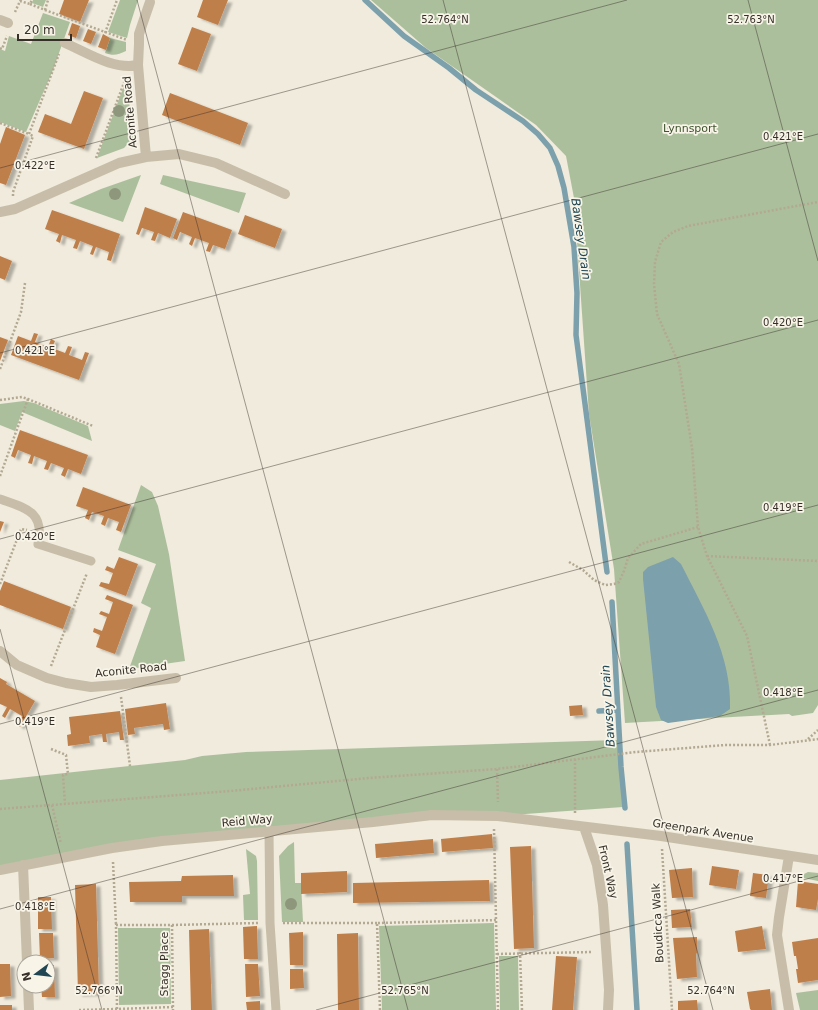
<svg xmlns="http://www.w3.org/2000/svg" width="818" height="1010" font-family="'DejaVu Sans',sans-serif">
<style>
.green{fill:#acbf9c}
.water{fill:#7ca0ac}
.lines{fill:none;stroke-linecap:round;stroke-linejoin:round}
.stream{stroke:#7ca0ac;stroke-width:5.5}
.building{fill:#bf7f4b;filter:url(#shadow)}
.path{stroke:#b3a892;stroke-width:2.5;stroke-dasharray:2 2;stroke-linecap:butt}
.lane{stroke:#c8bda8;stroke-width:9}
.street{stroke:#c8bda8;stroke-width:10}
.tree{fill:#8e977c}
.ticks{fill:none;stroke:#352f28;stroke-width:1;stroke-opacity:0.45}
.labels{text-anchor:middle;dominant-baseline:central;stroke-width:3.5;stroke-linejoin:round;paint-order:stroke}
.street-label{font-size:11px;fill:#352f28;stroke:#f8f4e8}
.park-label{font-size:11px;fill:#3d522d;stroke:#f8f4e8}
.water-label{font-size:12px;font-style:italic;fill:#204654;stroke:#f8f4e8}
.ticks-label{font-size:10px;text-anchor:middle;fill:#352f28;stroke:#f8f4e8;stroke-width:3.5;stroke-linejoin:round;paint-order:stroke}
</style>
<defs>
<filter id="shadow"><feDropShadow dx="4.5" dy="2.5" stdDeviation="1" flood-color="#0004"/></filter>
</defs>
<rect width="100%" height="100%" fill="#f0ebdc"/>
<!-- green -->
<path class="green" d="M33,0H46L43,7L32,3Z
M120,0H138L130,25L127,38L108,32Z
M371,0H818V705L813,713L792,716L789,714L625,723L614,569L589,414L574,198L566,156L536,125L426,48Z
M43,13L70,22L53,70L26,132L0,122V49L5,51L9,36L31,44Z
M110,38L126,42V51C118,55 113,56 105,53Z
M127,82L133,138L124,148L97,158L125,83Z
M141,175L123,222L69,203L101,189Z
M163,175L246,193L239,213L160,184Z
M24,401L34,403L88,426L92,441L22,412L15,431L0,425V404Z
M141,485L152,492L158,506L169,554L185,661L129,669L151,608L141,603L156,564L118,550Z
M617,740L623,807L498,816L432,815L222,835L0,870V780L185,760L202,756L246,752Z
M294,842L295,883H301L303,922H282L279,856L288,846Z
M246,849L256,856L257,861L258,920H244L243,895L250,894Z
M808,872L818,873V881L798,877Z
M494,923L496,1010H382L379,926Z
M118,928H170L171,1004L119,1005Z
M499,956H518L519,1010H500Z
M818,990V1010H800L796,993Z"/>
<!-- water -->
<path class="water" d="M673,557L681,564C704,610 732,655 730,709L720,716L668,723L661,720L656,707L643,579V572L648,567Z"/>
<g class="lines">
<!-- stream -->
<path class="stream" d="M365,0L404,36L449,68L476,90L523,121L538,134L550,148L558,166L564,188L574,247L577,293L576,335L607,572
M612,602L621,767L625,808
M599,711L618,710
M627,844L637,1010"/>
</g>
<!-- building -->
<path class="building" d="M64,0H89L80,22L59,14Z
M203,0H228L218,25L197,17Z
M72,23L80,26L76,38L68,35Z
M192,27L211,34L197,71L178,64Z
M88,29L96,32L91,44L83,41Z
M103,34L110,38L106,50L98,47Z
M84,91L103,98L84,149L38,132L45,114L71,124Z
M170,93L248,123L240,145L162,115Z
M6,127L25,135L6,185L0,183V144Z
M145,207L177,219L170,238L158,233L155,241L151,240L154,232L142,228L139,235L136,234Z
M52,210L120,234L111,261L107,260L109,252L96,247L93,255L90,254L93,246L80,241L77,249L73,248L76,240L62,235L60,243L56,241L59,234L45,229Z
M183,212L232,230L225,249L213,245L210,252L206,251L209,243L195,238L192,246L189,244L192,237L180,232L177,240L173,238Z
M245,215L282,229L275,248L238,234Z
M0,256L12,261L5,280L0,278Z
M34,333L38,334L35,342L48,347L51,339L55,341L52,348L65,353L68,346L72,347L69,355L82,360L85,352L89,353L79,380L11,355L18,336L31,341Z
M0,337L8,340L0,361Z
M20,430L88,455L81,474L68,469L65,477L61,475L64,468L51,463L48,470L44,469L47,461L34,456L32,464L28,463L31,455L18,450L15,458L11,456Z
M83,487L131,505L121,532L116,530L119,522L108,518L105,526L101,524L104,516L92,512L89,520L85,518L88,510L76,506Z
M0,521L4,522L0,532Z
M119,557L138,564L126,596L99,586L101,582L109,584L113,573L105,570L107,566L114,569Z
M4,581L71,607L63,629L0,605V591Z
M107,595L133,605L115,654L96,647L100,635L93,632L94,628L102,631L107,617L99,614L101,611L109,614L113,602L105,599Z
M0,678L7,682L6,684L35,701L20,727L17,725L22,716L10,709L5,718L2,716L7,707L0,704Z
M166,703L170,729L164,730L163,724L134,728L135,734L128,735L125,709Z
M582,705L583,715L570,716L569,706Z
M120,711L124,740H120L119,732L106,734L107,742H103L102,734L89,736L90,743L68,746L67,735L71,734L69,717Z
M492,834L493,848L442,852L441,839Z
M433,839L434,853L376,858L375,844Z
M531,846L534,948L514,949L510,847Z
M712,866L739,870L736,889L709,885Z
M692,868L693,897L672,898L669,870Z
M347,871V892L301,894V873Z
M753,873L769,875L766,898L750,896Z
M233,875L234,896H182V902H130L129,882L181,881L182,876Z
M489,880L490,901L353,903V883Z
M798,881L818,884V899L816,910L796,907Z
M96,884L99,993L78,994L75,885Z
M38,897H51L52,929H38Z
M690,909L692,927L672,928L671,910Z
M257,926L258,959H244L243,927Z
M762,926L766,949L738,952L735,931Z
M209,929L212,1010H191L189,930Z
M303,932V965H290L289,933Z
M39,933H53L54,958L40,959Z
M358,933L359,1010H338L337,934Z
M697,937V953L696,954L697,977L677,979L673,938Z
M818,938V980L798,983L796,969H798L796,956H794L792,942Z
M556,956L577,957L573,1010H552Z
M0,964H10L11,996L0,997Z
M245,964H258L260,996L246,997Z
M48,965H54L55,997H42L41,986H48Z
M290,969H303L304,988L290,989Z
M770,989L772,1010H751L750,1009L747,992Z
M697,1000L698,1010H678V1001Z
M260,1001V1010H247L246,1002Z
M0,1005H12V1010H0Z"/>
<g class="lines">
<!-- path -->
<path class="path" d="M30,4L45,10L48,0
M45,10L127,40
M15,12L20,1L30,4L32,0
M105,33L117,0
M0,48L2,49L7,36
M0,123L29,134
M96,158L125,80
M13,196V192L33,136L29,134L59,54
M0,369L21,312L25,283
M0,400L22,397L28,399L93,426
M0,476L28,399
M707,556L818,561
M569,562L583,570L594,580L605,585L614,584L619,582L624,571L628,558L641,544L698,527
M0,584L21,529L27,530
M51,666L87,573
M121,697L130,766
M808,739L818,730
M770,745L747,636L707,556L698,527L692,448L679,364L657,314L654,284L655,262L661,242L673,232L688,226L818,202
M51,749L66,755L68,774L63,775L65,803
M497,769L498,802
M52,805L61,844
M0,809L230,791L369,778L497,769L636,752L725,745H770L818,739
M575,813V759
M494,829L498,1010
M662,849L672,1010
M113,862L116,925
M283,923H377
M172,925L258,923
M520,952L522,1010
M497,954L592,952
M173,1007L117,1009L116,925H172L173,1010
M79,1010L117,1009
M380,1010L377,923L497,920"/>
<!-- lane -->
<path class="lane" d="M0,499C25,508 45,511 38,544L91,561
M269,831L270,923L276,1010"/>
<!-- street -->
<path class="street" d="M0,20L8,23
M65,43C88,53 113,70 138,65
M146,157L138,65L139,44V34L150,2
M0,212L15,209L119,163L146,157L179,154L216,163L285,194
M0,651L17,665L47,678L66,683L91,687L117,685L176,678
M584,827L597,865L603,905L609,990L608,1010
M789,856L779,917L777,935L789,1010
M23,865L27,962
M0,870L112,848L162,841L373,822L432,815L498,816L661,836L818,860
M28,986L29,1010"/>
</g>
<!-- trees -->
<g class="tree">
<circle cx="119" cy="111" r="6"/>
<circle cx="115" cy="194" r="6"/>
<circle cx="291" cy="904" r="6"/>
</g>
<!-- ticks -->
<path class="ticks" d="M137,0L408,1010M443,0L713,1010M748,0L818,261M0,168L627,0M0,353L818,134M0,539L818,320M0,629L102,1010M0,724L818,505M0,909L818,690M316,1010L818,876"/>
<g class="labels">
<!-- street labels -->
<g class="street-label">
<text transform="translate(130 112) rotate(-95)">Aconite Road</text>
<text transform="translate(131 670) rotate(-6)">Aconite Road</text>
<text transform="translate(247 821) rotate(-5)">Reid Way</text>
<text transform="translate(703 831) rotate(9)">Greenpark Avenue</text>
<text transform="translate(608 872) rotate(77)">Front Way</text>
<text transform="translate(658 923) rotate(-93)">Boudicca Walk</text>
<text transform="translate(164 964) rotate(-90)">Stagg Place</text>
</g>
<!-- park labels -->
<g class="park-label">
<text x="690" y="128">Lynnsport</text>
</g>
<!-- water labels -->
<g class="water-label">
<text transform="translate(581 239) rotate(82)">Bawsey Drain</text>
<text transform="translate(608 706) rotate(-94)">Bawsey Drain</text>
</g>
</g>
<g class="ticks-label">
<text x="751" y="23">52.763°N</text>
<text x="445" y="23">52.764°N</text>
<text x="783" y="140">0.421°E</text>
<text x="35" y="169">0.422°E</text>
<text x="783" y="326">0.420°E</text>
<text x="35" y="354">0.421°E</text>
<text x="783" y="511">0.419°E</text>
<text x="35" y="540">0.420°E</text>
<text x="783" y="696">0.418°E</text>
<text x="35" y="725">0.419°E</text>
<text x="783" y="882">0.417°E</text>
<text x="35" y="910">0.418°E</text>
<text x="99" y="994">52.766°N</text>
<text x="405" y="994">52.765°N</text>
<text x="711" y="994">52.764°N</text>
</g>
<!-- north arrow -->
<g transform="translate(36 974) rotate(255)"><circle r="19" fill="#f8f4e8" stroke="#aaa59b"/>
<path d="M0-3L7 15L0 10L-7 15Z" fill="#204654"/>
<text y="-6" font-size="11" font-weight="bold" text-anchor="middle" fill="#352f28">N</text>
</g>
<!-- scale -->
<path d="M18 34v6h53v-6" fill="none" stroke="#352f28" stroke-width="2"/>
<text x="24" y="34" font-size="12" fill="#352f28" stroke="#f8f4e8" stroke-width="3" paint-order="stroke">20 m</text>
</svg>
